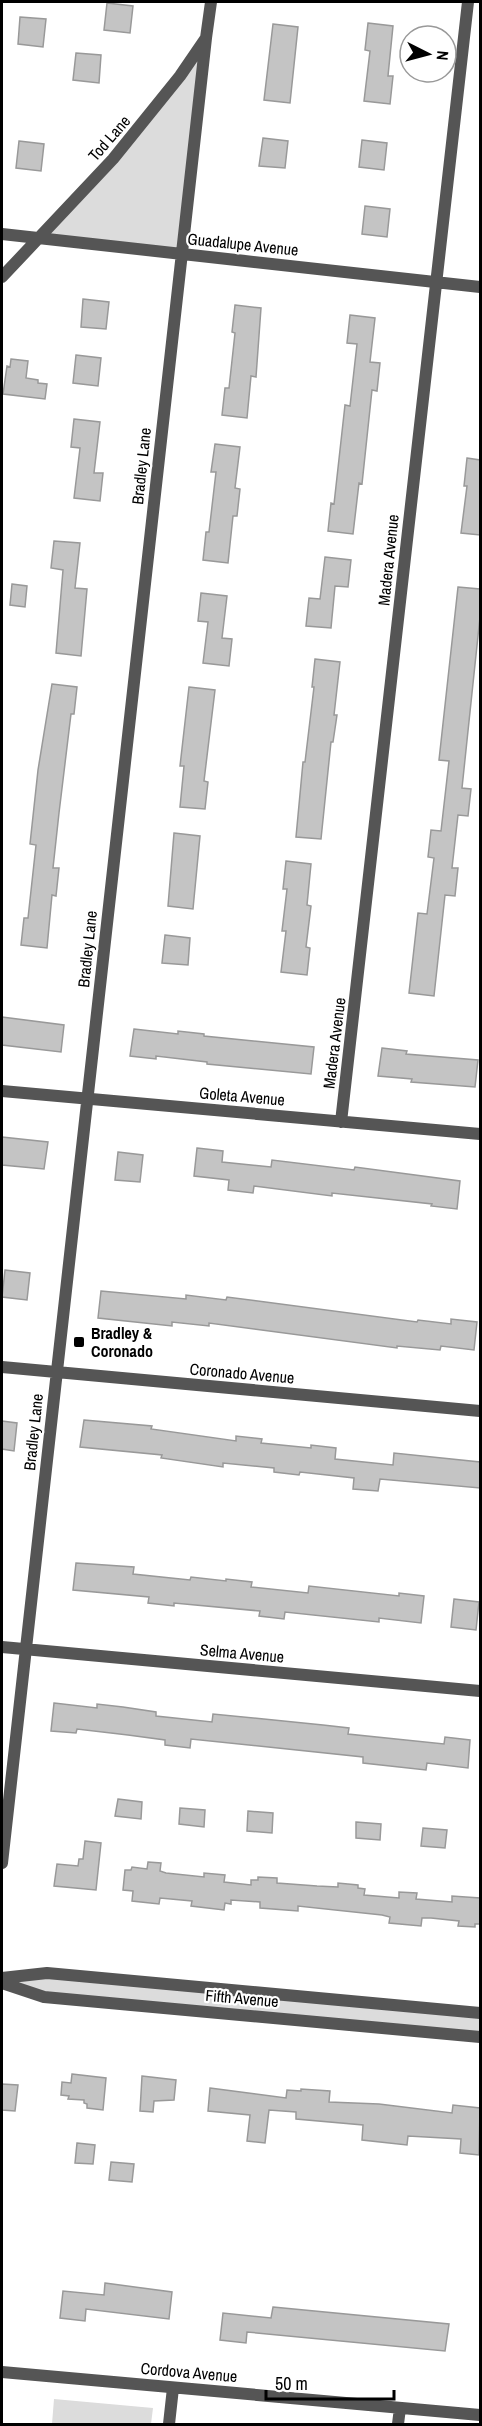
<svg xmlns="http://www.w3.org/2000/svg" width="482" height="2426" font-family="'Archivo Narrow',sans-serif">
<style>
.green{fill:#dcdcdc}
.building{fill:#c4c4c4;stroke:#999;stroke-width:1.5}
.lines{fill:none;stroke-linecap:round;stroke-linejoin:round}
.minor{stroke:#555;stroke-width:12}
.tertiary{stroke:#555;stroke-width:12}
.poi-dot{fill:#000;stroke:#fff;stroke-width:2}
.labels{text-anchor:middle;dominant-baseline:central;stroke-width:4.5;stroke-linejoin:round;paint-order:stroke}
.street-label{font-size:16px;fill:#000;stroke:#fff}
.poi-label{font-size:16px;font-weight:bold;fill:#000;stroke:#fff;text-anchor:start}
</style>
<rect width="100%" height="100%" fill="#fff"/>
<!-- green -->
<path class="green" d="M206,38L182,254L37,238L81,195Z
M47,1973L480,2013V2037L44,1997L2,1978Z
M54,2399L153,2408L151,2424H52Z"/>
<!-- building -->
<path class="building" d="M107,3L133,6L130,33L104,30Z
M20,17L46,19L43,47L18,44Z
M368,23L393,26L388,76H393L390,104L364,101L370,51L365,50Z
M273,24L298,27L290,103L264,100Z
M76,53L101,55L99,83L73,80Z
M263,138L288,141L285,168L259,166Z
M362,140L387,143L384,170L359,167Z
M19,141L44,144L41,171L16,168Z
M365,206L390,209L387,237L362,234Z
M83,299L109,302L106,329L81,327Z
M235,305L261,308L256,377L251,376L247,418L222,415L225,388H229L235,333L232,332Z
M350,315L375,318L370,362L380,363L377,391L372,390L362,484L359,483L353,534L328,531L331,503L334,504L345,405L350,406L357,344L347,343Z
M76,355L101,358L98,386L73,383Z
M11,359L28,361L26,378L38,380V383L47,384L45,399L3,394L7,366L10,367Z
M74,419L100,422L94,473H103L100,501L74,498L80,448L71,447Z
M215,444L240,447L235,488L240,489L237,516H233L228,563L203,560L206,532H209L216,472H211Z
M467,458L480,460V535L461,533L467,486H464Z
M54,541L80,543L75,588L87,589L81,656L56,653L63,570L51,568Z
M325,557L351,560L348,587L335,586L331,628L306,626L309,598L320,599Z
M12,584L27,586L25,607L10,605Z
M458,587L480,589V617L462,788L471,789L468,816L458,815L452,868H458L455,896L445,895L434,996L409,993L418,913L427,914L434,858L428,857L431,830L441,831L449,761L439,760Z
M201,593L227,596L222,638L232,639L229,666L203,663L208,622L198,621Z
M315,659L340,662L334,715H337L333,742H331L321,839L296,837L303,762H305L314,687H312Z
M52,684L77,687L74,714H71L59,813L53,868H59L56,896L52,895L47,948L21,945L24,918H28L36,845L30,844L38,770Z
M189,687L215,690L204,781L208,782L205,809L180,807L184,766H180Z
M174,833L200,836L193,909L168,906Z
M286,861L311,864L307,905L311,906L306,947L310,948L307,975L281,972L286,931H282L287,889H283Z
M165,935L190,938L188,965L162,963Z
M2,1017L64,1025L61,1052L2,1045Z
M134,1029L178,1034V1031L204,1034V1036L314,1047L311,1074L207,1064V1062L156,1056V1059L130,1056Z
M382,1048L407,1051L406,1054L478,1060L475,1087L411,1082L412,1079L378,1076Z
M2,1137L48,1142L44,1169L2,1165Z
M197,1148L223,1151L222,1162L271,1167L272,1160L354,1170L355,1167L460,1181L457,1209L431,1206L432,1204L332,1193V1196L254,1186L253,1193L228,1190L229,1180L194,1176Z
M118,1152L143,1155L140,1182L115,1180Z
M5,1270L30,1273L27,1300L2,1297Z
M101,1291L186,1299V1295L226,1300L227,1297L417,1322L418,1320L451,1324V1319L477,1322L474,1350L441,1346L440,1350L397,1346V1348L209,1323V1326L172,1322V1326L98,1318Z
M84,1420L152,1426L151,1429L236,1441V1436L262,1439L261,1443L311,1448V1445L336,1448L335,1459L393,1465L394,1453L480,1462V1488L380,1479L378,1491L353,1489L354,1478L300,1472L299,1475L274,1472V1468L223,1463V1467L161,1458L162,1455L80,1447Z
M2,1421L17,1423L14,1451L2,1449Z
M76,1563L134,1567L133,1574L190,1580L191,1577L226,1581V1579L252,1582L251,1587L308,1593L309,1586L399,1596V1593L424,1596L421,1623L379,1618V1622L285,1612L284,1619L259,1616L260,1611L174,1603V1606L148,1603L149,1597L73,1590Z
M454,1599L479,1602L476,1630L451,1627Z
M54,1703L97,1708V1704L123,1707L156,1712V1716L212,1722L213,1714L323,1725L349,1728L348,1734L444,1744L445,1737L470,1740L468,1768L427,1763L426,1770L363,1763V1757L191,1739L190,1748L165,1745V1740L128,1735L77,1729L76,1733L51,1731Z
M118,1799L142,1802L141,1819L115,1816Z
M180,1808L205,1810L204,1827L179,1824Z
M248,1811L273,1813L272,1833L247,1831Z
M356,1822L381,1824L380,1840L356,1838Z
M423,1828L447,1830L445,1848L421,1846Z
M85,1841L101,1843L96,1890L54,1886L57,1864L78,1866L79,1859H83Z
M148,1862L161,1863L160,1871L166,1873L204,1877V1873L225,1875L224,1882L251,1885V1880H258V1877L277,1878V1883L317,1886L338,1887V1883L358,1885V1888L365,1889L364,1895L399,1898V1892L417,1893L416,1899L452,1902V1896L480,1898V1924H475V1927L458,1926L459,1921L431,1918H422L421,1926L389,1923L390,1917L382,1915L298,1906V1911L260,1908V1902L231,1900V1904L225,1903L224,1910L191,1906L192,1901L160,1898L159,1904L132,1901L133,1891L123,1890L125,1870H131L132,1867L147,1869Z
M72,2074L106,2078L103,2110L87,2108V2104L84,2103V2100L68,2099L69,2096L61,2095L62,2082L71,2083Z
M142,2076L176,2080L174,2100L154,2101L153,2112L140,2111Z
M2,2084L18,2085L15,2111L2,2110Z
M210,2088L286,2098L287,2090L301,2091V2089L330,2091L329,2102L379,2104L452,2113L453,2105L480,2108L479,2155L460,2153L461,2139L408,2136L407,2145L362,2140L363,2125L296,2119V2112L269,2110L265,2143L247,2141L250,2115L208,2111Z
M77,2143L95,2145L93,2164L75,2163Z
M111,2162L134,2164L132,2182L109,2180Z
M105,2283L172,2292L169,2319L86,2309L85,2321L60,2318L63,2291L104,2295Z
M273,2307L449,2324L445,2351L247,2332L246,2343L220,2340L223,2313L271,2318Z"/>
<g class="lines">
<!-- minor -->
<path class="minor" d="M2,234L480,287
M2,277L113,159L180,76L206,38L211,2
M2,1091L480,1134
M341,1122L468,2
M2,1367L480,1411
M2,1647L480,1691
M2,1863L206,38
M2,2372L480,2415
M169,2424L173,2388
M398,2424L400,2408"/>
<!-- tertiary -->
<path class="tertiary" d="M2,1978L47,1973L480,2013
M2,1983L44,1997L480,2037"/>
</g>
<!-- markers -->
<rect class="poi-dot" x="73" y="1336" width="12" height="12" rx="3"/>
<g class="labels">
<!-- street labels -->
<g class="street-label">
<text transform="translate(109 138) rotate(-49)">Tod Lane</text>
<text transform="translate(243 244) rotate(6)">Guadalupe Avenue</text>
<text transform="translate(141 466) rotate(-84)">Bradley Lane</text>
<text transform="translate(388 560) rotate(-84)">Madera Avenue</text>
<text transform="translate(87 949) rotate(-84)">Bradley Lane</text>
<text transform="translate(334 1043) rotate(-83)">Madera Avenue</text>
<text transform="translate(242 1096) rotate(5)">Goleta Avenue</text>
<text transform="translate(242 1373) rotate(5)">Coronado Avenue</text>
<text transform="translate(33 1432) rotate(-84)">Bradley Lane</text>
<text transform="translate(242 1653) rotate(5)">Selma Avenue</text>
<text transform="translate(242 1998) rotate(5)">Fifth Avenue</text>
<text transform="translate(189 2372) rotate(5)">Cordova Avenue</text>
</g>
<!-- poi labels -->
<g class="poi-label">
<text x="91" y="1333">Bradley &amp;<tspan x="91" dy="18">Coronado</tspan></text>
</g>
</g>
<!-- border -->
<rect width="482" height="2426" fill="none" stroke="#000000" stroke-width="6"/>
<!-- north arrow -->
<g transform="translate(428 54) rotate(96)"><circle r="28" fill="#ffffff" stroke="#999999" stroke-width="1.5"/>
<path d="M0-4.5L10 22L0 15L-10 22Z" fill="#000000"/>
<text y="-9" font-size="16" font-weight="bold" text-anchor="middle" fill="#000000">N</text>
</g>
<!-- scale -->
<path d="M266 2390v9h128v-9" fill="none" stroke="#000000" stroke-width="3"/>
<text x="275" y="2390" font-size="18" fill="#000000" stroke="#ffffff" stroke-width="4.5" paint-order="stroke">50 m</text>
</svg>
